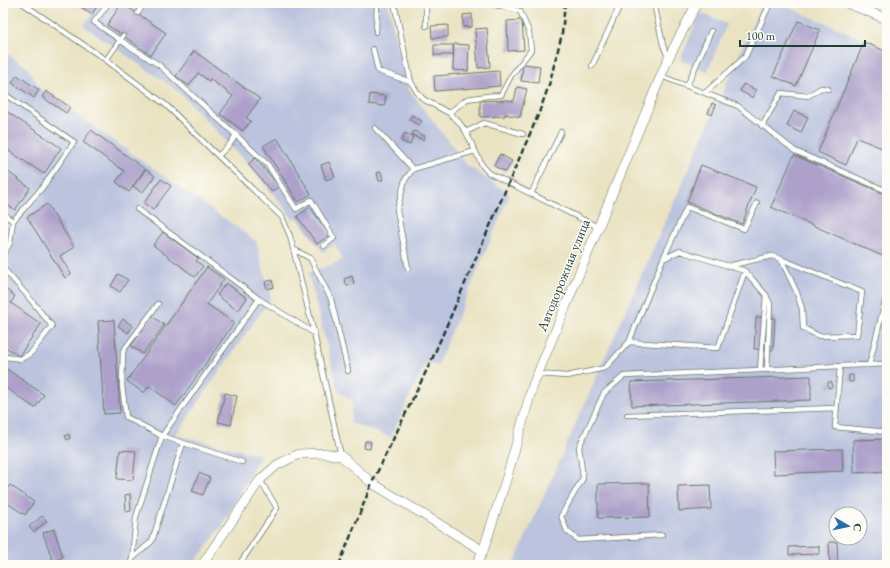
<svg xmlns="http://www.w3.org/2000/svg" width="890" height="568" font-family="'EB Garamond',serif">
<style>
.industrial{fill:#bbc3de;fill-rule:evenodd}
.building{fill:#ada0ca}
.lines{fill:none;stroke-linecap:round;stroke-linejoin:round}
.lane-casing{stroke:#676;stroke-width:6}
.street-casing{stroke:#676;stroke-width:10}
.lane{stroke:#fff;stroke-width:4.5}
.street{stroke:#fff;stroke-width:9}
.rail{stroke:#1f3d34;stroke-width:2.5;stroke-dasharray:6 3;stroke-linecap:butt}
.labels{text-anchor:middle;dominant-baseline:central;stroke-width:3;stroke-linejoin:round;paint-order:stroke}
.street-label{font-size:14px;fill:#1f3d34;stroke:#fdfcf7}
</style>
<rect width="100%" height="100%" fill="#fdfcf7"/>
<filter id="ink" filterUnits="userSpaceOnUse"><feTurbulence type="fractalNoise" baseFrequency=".025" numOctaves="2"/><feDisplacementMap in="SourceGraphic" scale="8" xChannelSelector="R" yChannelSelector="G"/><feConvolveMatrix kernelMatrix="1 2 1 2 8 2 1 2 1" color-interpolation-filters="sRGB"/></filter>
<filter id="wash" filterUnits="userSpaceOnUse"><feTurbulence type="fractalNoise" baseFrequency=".012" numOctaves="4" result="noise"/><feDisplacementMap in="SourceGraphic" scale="16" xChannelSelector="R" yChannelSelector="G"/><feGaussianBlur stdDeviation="0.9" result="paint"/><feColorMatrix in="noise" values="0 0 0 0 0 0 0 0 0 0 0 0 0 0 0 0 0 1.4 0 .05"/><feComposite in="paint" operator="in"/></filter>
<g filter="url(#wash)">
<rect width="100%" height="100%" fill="#eae3c2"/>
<!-- industrial -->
<path class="industrial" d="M75,3H388L394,33L409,90L468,166L510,194L437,366L426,362L391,437L350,423L353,402L338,390L308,273L343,260L335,244L323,252L317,244L298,217L293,219L272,192L248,164L178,91L84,26L92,14Z
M762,3H778L887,49V565H494L495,563H514ZM836,514H860V538H836Z
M700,13L727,24L707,72L680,60Z
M3,51L28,68L40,89L256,241L271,298L228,359L176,435L260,455L222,526L193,565H3Z"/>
<g id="blocks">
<!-- building -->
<path class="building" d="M75,3H99L92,14Z
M122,3L166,33L151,55L107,25Z
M472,14V27H463V15Z
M522,20L524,50L508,51L507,21Z
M798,21L820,30L796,86L773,76Z
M448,25V37L432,38L431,26Z
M487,28L490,67L478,68L475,29Z
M864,42L887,52V150L857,138L846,165L818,152Z
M454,44L469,45L468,71L453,70Z
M434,45H453V55H434Z
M194,51L260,99L246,118L251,121L243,131L220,114L233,96L210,79L209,81L198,73L189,86L176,76Z
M523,64L540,66L538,83L521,81Z
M499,71L500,86L435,91L434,76Z
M17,75L39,90L34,98L12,83Z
M743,84L756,90L753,98L740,91Z
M517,87L527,89L520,117L505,114V116L480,117V101L505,100L514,101Z
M46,91L70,107L66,113L42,97Z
M370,94L386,96L384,106L369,104Z
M712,103L716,105L712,115L708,113Z
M3,109L61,148L44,174L3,147Z
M794,111L808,117L801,133L787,126Z
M412,115L422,121L419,125L409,120Z
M91,130L145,169L129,192L116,182L124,171L83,142Z
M414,131L425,136L423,140L412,135Z
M405,133L413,137L410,145L401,141Z
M277,138L311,194L298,202L263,146Z
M500,154L512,161L506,172L494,166Z
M794,155L887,195V258L771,207Z
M255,158L279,186L272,192L248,164Z
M329,162L335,177L326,180L321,165Z
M701,165L756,187L742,224L687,202Z
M3,168L30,188L15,210L3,202Z
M146,169L155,176L142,193L133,186Z
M381,172L383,180L379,181L377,173Z
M161,179L171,186L153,210L144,203Z
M47,204L74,247L60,256L71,274L65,278L27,217Z
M310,207L330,235L317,244L297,216Z
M163,232L198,258L196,261L203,266L195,277L153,245Z
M207,267L224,279L207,304L234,323L176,406L149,386L144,393L127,381Z
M118,274L128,280L120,292L111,286Z
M352,276L354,284L347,286L344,279Z
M272,280L274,287L267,289L265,282Z
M226,283L247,298L238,311L217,295Z
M3,287L15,296L11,303L41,324L19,356L3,345Z
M152,316L164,325L143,354L131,346Z
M756,317L775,318L773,350L754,349Z
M123,319L133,326L128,333L118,326Z
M114,320L120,413L104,414L98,321Z
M7,369L44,395L35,408L3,386V374Z
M849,375H853V382H849Z
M811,376V400L632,406L631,382Z
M828,382H832V387L828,388Z
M225,393L237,396L231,425L218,422Z
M69,434L70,438L67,440L65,436Z
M887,439V471L854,473L853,440Z
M365,441L371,442L370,449L364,448Z
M842,449L843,471L774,474L773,451Z
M120,450L136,451L133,480L117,479Z
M199,473L210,478L203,495L192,491Z
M649,483L650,517L598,518V484Z
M10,485L34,502L25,515L3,500V495Z
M710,485L711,509L679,511L678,486Z
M130,494L131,511L126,512L125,495Z
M42,516L47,521L34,532L29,527Z
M54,529L63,557L53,561L43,533Z
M829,542H837L838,565H830Z
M819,546V554L789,555V547Z"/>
</g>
</g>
<g filter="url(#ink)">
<use href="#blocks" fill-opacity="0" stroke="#676" stroke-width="1"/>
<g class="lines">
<!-- lane casing -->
<g class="lane-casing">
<path id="lane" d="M22,3L106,60L166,105L218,156L282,217L290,236L314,333L341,456
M394,3L411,82L417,92L423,99L449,113L458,121L466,132L482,165L489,173L598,227
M426,3V26
M654,3L663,45L668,57
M106,7L94,22L120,40L159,65L236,135L268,165L296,209L311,200L334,238L324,246
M138,13L144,3
M376,32L377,3
M373,49L378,71L411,82
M106,60L123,36
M592,66L621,3
M661,76L738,106L795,151L887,191
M687,86L711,31
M3,93L74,142L42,188L13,221L10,243L3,255
M705,93L745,57L768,8
M449,113L467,99L487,96L501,95L511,76L531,50L529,32L520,11L488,3
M762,126L781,93L808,96L821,88L828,89
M375,128L413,169
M466,132L484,123L523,134
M218,156L230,144L236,135
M531,194L561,132
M137,209L259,299L314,333
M3,214L13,221
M293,249L310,258L331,299L348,371
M663,259L687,207L744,229L757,203
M728,266L772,256L781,259L862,292L857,335L819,336L803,328L802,309L797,293L781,259
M3,268L26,294L52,326L31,353L21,359L5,357L3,359
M408,268L397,210L405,180L413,169L475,151
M158,304L123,351L122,386L126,417L162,436L242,462
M629,342L718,348L745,271
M869,365L887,294
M840,366L835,427L887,432
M760,370L766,295L770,304L767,370
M538,374L567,376L605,368L629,342L663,259L680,251L745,271L766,295
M627,415L837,408
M662,535L578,540L567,531L561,516L583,478L579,447L604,393L624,376L760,370L840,366L887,364
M132,559L136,517L162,436L259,299
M130,565L132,559L152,541L183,443
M239,565L277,508L260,480"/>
</g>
<!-- street casing -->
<g class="street-casing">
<path id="street" d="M847,3L887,19
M202,565L260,480L277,465L299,454L323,453L341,456L372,483L483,551
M476,565L483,551L506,480L533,385L668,59L697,3"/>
</g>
<!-- lane -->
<use href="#lane" class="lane"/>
<!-- street -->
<use href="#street" class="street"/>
<!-- rail -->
<path class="rail" d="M339,565L372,483L433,357L539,113L549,85L562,34L565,3"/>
</g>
</g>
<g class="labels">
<!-- street labels -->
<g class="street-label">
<text transform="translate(563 275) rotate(-68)">Автодорожная улица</text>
</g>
</g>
<!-- margin -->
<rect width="890" height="568" fill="none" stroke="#fdfcf7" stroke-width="16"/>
<!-- north arrow -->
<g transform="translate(848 526) rotate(99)"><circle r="19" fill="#fdfcf7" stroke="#a4b0a9"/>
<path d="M0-3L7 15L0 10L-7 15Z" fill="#1f6fb2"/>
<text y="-6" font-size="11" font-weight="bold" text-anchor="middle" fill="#1f3d34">С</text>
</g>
<!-- scale -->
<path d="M740 40v6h125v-6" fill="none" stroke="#1f3d34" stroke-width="2"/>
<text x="746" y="40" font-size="12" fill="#1f3d34" stroke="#fdfcf7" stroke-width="3" paint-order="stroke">100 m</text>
</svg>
